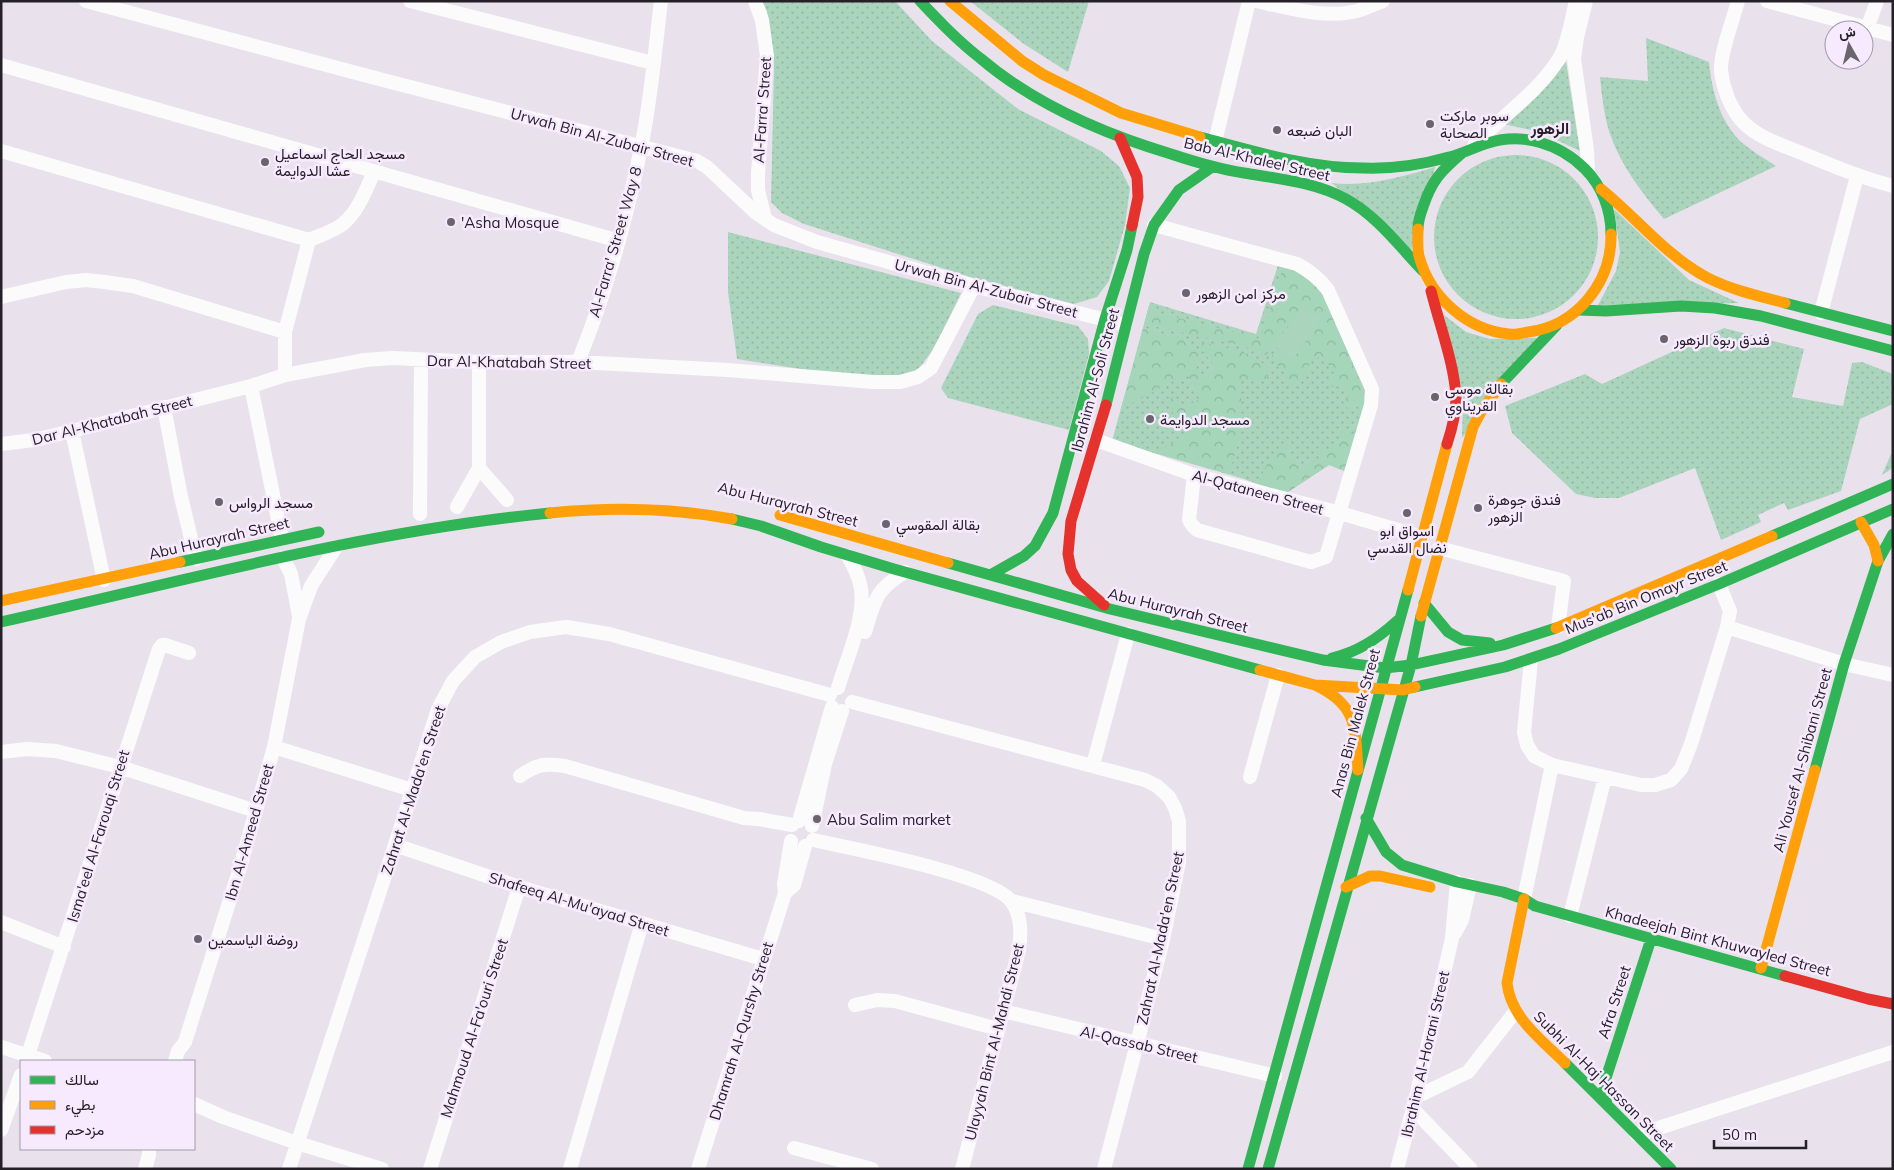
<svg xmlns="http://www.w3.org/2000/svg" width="1894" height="1170" font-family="Mulish,Vazirmatn,sans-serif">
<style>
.grass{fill:url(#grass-dots)}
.forest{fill:url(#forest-crowns)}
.garden{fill:#abd4bd}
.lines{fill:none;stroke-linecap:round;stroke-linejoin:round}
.street{stroke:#fcfbfc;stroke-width:14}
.fast{stroke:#30b455;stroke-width:11}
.slow{stroke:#ff9f0a;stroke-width:11}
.jam{stroke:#e5322d;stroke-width:11}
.poi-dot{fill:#6a646d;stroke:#f7eaff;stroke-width:2}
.labels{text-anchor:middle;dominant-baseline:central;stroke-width:5;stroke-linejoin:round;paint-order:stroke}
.street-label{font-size:15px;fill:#252028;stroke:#f7eaff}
.poi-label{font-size:15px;fill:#252028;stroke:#f7eaff;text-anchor:start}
.neighbourhood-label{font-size:16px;font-weight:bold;fill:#252028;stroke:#f7eaff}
</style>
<defs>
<pattern id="grass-dots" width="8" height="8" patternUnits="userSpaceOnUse" patternTransform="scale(1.25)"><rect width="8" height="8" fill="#abd4bd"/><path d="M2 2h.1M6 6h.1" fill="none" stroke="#93b6a2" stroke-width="1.8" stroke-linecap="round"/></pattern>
<pattern id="forest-crowns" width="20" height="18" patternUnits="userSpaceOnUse" patternTransform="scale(1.25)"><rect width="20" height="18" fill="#a5d6ba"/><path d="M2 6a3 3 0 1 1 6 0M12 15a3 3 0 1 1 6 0" fill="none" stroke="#8eb7a0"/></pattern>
</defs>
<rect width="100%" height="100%" fill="#e9e2ed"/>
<!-- grass -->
<path class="grass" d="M762,1H895L932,41L1018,109L1101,151L1119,166L1130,188L1125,225L1109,281L1097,297L1074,304L970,277L804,224L782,213L771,202L774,68L767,11Z
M970,1H1089L1068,72L1024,44Z
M1646,38L1709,62C1712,91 1719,119 1740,141C1750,150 1764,158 1776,166L1664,219C1642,193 1621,166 1610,134C1604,116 1602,96 1600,77L1648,81Z
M1566,62L1580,151L1540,132L1503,124L1545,85Z
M1434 237a82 82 0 1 1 164 0a82 82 0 1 1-164 0Z
M1435,167L1411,251L1332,183C1367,187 1402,177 1435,167Z
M1614,209L1689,280L1739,303L1597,307L1616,271L1620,252Z
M728,232L961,293L935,347L917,371L895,377L839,375L737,359L728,292Z
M1280,259L1331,288L1368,398L1347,472L1329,465L1285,494L1241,478L1112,441L1150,302L1256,334Z
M993,305L1078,326L1088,339L1089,354L1069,430L948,398L941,388L978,314Z
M1444,315L1466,332L1490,339L1537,338L1462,438L1463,396Z
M1724,328L1804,349L1792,397L1843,406L1852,363L1862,362L1893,374V404L1860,419L1841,491L1788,510L1784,503L1758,515L1761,522L1721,540L1695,468L1619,498H1595L1576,494L1512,433L1505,406L1585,374L1602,384Z
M1891,454L1893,455V468L1882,475Z"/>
<!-- forest -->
<path class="forest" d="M1283,267L1316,284L1329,304L1367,402L1347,472L1329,465L1285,494L1258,484L1270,457L1285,441L1291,448L1286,452L1300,470L1320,457L1315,450L1321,446L1326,453L1342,440L1338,435L1347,428L1353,436L1356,434L1353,428L1358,425L1356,422L1360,418L1357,414L1361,412L1356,404L1348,409L1343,401L1349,396L1342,385L1339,386L1337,384L1332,387L1328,379L1336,374L1321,356L1310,362L1307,376L1290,386L1284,371L1270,358L1278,348L1294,359L1303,306L1266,355L1243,346L1144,324L1148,310L1260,339Z
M1143,329L1183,338L1187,345L1192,344L1202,359L1195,365L1203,377L1216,368L1197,344L1198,341L1240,351L1252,356L1270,368L1266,381H1241V434L1229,474L1152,452L1187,436L1166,401L1175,396L1182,408L1200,399L1187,374L1121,409Z"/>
<!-- garden -->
<path class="garden" d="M1303,306L1322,319L1293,359L1274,346Z"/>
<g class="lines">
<!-- street -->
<path class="street" d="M86,1L383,80L697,161L707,167L756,213L774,225L789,231L817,242L974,286L1125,325
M410,1L653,63
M755,1L762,20L767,56L758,173V190L765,219
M1256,1C1288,8 1325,19 1357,11C1366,8 1375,4 1383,1
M1586,1L1577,37L1574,59L1587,150L1588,170
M1738,1C1733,20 1720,53 1721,71C1723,88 1730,107 1741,120C1757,138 1782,145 1804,154C1833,166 1862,178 1893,186
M1767,1L1893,35
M1867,29L1877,1
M1,65L619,241
M1215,142L1249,1
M1474,145C1502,116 1539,92 1560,57C1568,43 1572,17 1576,1
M1,151L309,240
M1154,225L1297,264C1310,271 1319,278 1328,290L1372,389L1371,405L1326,557L1311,562L1197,530L1192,525L1189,520L1194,475
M1,297L66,282L86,280L104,282L133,286L285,332
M1821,313L1857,176
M578,362C606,293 626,221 641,148C651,100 655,50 661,1
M285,375V332L309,240C321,235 335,231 344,223C359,210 366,189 374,172
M251,386L282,539
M164,407L181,497L196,559
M72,431L104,580
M1096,440L1194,475L1340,513L1422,537
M1,444L34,440L72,431L251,386L285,375L365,360L392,358L479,362H578L728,370L873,382H900L918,377L931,368L974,286
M479,468L507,500
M457,507L479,468V362
M420,514L421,360
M1439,548L1564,581L1558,627
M283,558L291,574L299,616
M1727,627L1844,664L1893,675
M865,632C875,600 875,590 905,572
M1531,660L1524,732L1527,745L1534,756L1552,765L1641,785H1655L1671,780L1681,769L1691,744L1727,627L1730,611L1719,584
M838,688C846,660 868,613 860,584C858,574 853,565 848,556
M852,702L1145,780L1157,786L1169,797L1175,808L1179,821V862L1163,939L1137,1044L1104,1169
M274,747L412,790
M1,752L27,749L56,751L120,767L256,811
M1093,765L1128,634
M520,776C537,764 545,763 565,766L744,818L759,819L792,825
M1250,777L1278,675
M799,821L832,707
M812,826L825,764L842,711
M813,840C849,848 994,875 1012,902C1022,917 1021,934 1019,950L962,1169
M395,845L519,887L763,959
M785,893L794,885L805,846
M1524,899L1552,765
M1012,901L1163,939
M1570,916L1605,777
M1,922L64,947
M1455,933L1462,920L1470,885
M855,1005L877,1000L895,1001L998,1029
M1003,1011L1275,1076
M1,1047L45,1061
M26,1061L159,649L162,645H165L189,653
M175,1061L178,1051L185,1042L239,871L274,747L299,619L311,586L336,547
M1416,1097L1468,1072L1515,1012
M194,1104L223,1117L297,1143L382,1169
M1413,1109L1471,1169
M1,1130L21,1075
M1637,1135L1893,1052
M794,1148L872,1169
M145,1169L149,1155V1149
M289,1169L395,845L438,709L453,681L475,657L501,642L530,632L566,627L609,634L830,695
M430,1169L519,887
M570,1169L642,923
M698,1169L785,893L784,884L791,841
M1397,1169L1416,1097L1452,938L1457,882"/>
<!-- fast -->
<path class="fast" d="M920,1C939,21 958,41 980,58C1034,104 1104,134 1171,154C1195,162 1219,169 1244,173C1279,179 1315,182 1346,199C1377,216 1399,246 1423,271
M1200,137C1252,151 1308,168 1363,168C1392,169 1421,165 1449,157C1462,154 1475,147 1488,143C1523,132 1560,144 1585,169C1602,186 1611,210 1611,234
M1418,229C1418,221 1420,215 1423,207C1432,180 1441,171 1462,153
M1785,303L1893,331
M1579,310L1606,311L1681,306L1715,308L1761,316L1893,351
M1501,384L1557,325
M1106,405L1144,254L1154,225L1179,190L1212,167
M732,519L761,526L821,547L894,569L1260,670
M1772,536L1893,484
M180,562L319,532
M948,563L1110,609L1323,660L1385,668L1411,665L1503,645L1556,628
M992,574L1024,556L1035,546L1053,513L1105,319L1127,250L1132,226
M1424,603L1448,632L1462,640L1490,643
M1,622C183,581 365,531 550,513
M1332,658C1358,652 1377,639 1397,621
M1415,687L1505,667L1559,649L1719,584L1893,509
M1815,770L1844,664L1878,561L1893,534
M1366,818L1386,852L1402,865L1457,882L1503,892L1524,899L1535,906L1785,976
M1565,1063L1671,1169
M1607,1104L1604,1091L1605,1081L1651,939
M1248,1169L1408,590
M1268,1169L1411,665L1421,616"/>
<!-- slow -->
<path class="slow" d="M950,1L1022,61L1044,75L1121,113L1200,137
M1601,189C1637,218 1666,256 1708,278C1732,290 1759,296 1785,303
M1418,229C1418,238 1417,248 1419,256C1430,297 1467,330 1509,334C1515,335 1522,333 1528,332C1577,326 1612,282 1611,234
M550,513C611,507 672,508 732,519
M780,515L948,563
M1861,522L1874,545L1878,561
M1408,590L1447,444
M1,601L180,562
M1421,616L1473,427L1481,412L1501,384
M1556,628L1772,536
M1260,670L1315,685L1403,690L1415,687
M1315,685C1358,705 1355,728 1358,770
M1346,887L1370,876H1380L1430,887
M1524,899L1507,983C1511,1018 1541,1039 1565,1063
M1761,968L1815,770"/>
<!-- jam -->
<path class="jam" d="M1120,138L1137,177L1138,197L1132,226
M1431,291C1439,323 1455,366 1456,398C1456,414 1452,429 1447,444
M1104,605L1077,581L1071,570L1068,554L1071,521L1106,405
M1785,976L1868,999L1893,1004"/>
</g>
<!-- markers -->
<g class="poi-dot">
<circle cx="1430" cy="124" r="5"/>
<circle cx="1277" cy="130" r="5"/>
<circle cx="265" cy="162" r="5"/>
<circle cx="451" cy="222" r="5"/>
<circle cx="1186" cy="293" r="5"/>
<circle cx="1664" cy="339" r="5"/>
<circle cx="1435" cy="397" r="5"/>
<circle cx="1150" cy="419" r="5"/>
<circle cx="219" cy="502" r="5"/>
<circle cx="1478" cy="508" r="5"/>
<circle cx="1407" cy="513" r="5"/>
<circle cx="886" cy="524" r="5"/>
<circle cx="817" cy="819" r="5"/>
<circle cx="198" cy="939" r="5"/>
</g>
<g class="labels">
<!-- street labels -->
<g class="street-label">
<text transform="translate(762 110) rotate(-86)">Al-Farra' Street</text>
<text transform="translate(602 137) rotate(15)">Urwah Bin Al-Zubair Street</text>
<text transform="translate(1257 159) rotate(13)">Bab Al-Khaleel Street</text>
<text transform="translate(615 242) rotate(-74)">Al-Farra' Street Way 8</text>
<text transform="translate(986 288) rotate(15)">Urwah Bin Al-Zubair Street</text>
<text transform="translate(509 362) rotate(1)">Dar Al-Khatabah Street</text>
<text transform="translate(1095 380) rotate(-75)">Ibrahim Al-Soli Street</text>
<text transform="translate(112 420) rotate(-14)">Dar Al-Khatabah Street</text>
<text transform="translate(1258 492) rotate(15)">Al-Qataneen Street</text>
<text transform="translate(788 504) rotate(14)">Abu Hurayrah Street</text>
<text transform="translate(219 538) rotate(-13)">Abu Hurayrah Street</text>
<text transform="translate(1646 597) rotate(-22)">Mus'ab Bin Omayr Street</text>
<text transform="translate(1178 610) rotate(14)">Abu Hurayrah Street</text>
<text transform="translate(1355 723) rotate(-75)">Anas Bin Malek Street</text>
<text transform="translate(1802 760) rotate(-75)">Ali Yousef Al-Shibani Street</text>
<text transform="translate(413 790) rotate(-72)">Zahrat Al-Mada'en Street</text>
<text transform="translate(249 832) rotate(-74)">Ibn Al-Ameed Street</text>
<text transform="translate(98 836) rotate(-73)">Isma'eel Al-Farouqi Street</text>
<text transform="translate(579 904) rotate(17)">Shafeeq Al-Mu'ayad Street</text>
<text transform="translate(1160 938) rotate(-78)">Zahrat Al-Mada'en Street</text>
<text transform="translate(1718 941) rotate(15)">Khadeejah Bint Khuwayled Street</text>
<text transform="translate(1614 1002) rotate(-72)">Afra Street</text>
<text transform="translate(474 1028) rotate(-72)">Mahmoud Al-Fa'ouri Street</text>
<text transform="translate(741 1031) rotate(-73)">Dhamrah Al-Qurshy Street</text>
<text transform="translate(994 1042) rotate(-76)">Ulayyah Bint Al-Mahdi Street</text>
<text transform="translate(1139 1044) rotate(13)">Al-Qassab Street</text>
<text transform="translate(1425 1054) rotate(-77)">Ibrahim Al-Horani Street</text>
<text transform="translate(1604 1081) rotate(45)">Subhi Al-Haj Hassan Street</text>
</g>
<!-- poi labels -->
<g class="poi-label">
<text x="1440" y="115">سوبر ماركت<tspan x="1440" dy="17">الصحابة</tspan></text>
<text x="1287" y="130">البان ضبعه</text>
<text x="275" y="153">مسجد الحاج اسماعيل<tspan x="275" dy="17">عشا الدوايمة</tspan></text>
<text x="461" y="222">'Asha Mosque</text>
<text x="1196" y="293">مركز امن الزهور</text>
<text x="1674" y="339">فندق ربوة الزهور</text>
<text x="1445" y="388">بقالة موسى<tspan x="1445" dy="17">القريناوي</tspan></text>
<text x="1160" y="419">مسجد الدوايمة</text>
<text x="1488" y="499">فندق جوهرة<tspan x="1488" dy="17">الزهور</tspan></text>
<text x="229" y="502">مسجد الرواس</text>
<text x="896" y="524">بقالة المقوسي</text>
<text x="1407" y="530" text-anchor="middle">اسواق ابو<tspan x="1407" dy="17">نضال القدسي</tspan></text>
<text x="827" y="819">Abu Salim market</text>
<text x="208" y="939">روضة الياسمين</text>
</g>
<!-- neighbourhood labels -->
<g class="neighbourhood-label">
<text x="1550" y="128">الزهور</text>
</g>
</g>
<!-- border -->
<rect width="1894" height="1170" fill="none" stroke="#252028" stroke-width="5"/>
<!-- legend -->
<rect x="20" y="1060" width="175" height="90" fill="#f7eaff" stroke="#a399a9"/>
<rect x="30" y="1076" width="25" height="8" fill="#30b455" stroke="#a399a9"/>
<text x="65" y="1085" font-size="15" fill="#252028">سالك</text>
<rect x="30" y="1101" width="25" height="8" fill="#ff9f0a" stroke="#a399a9"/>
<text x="65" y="1110" font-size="15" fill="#252028">بطيء</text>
<rect x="30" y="1126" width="25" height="8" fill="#e5322d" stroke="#a399a9"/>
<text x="65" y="1135" font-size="15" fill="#252028">مزدحم</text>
<!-- north arrow -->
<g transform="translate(1849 45) rotate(352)"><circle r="24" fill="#f7eaff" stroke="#a399a9"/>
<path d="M0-4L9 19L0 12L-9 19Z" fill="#6a646d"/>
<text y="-8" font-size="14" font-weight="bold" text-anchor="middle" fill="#252028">ش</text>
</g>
<!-- scale -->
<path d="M1714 1140v8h92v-8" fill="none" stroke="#252028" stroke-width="2.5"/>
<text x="1722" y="1140" font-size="15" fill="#252028" stroke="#f7eaff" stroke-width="4" paint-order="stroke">50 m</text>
</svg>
